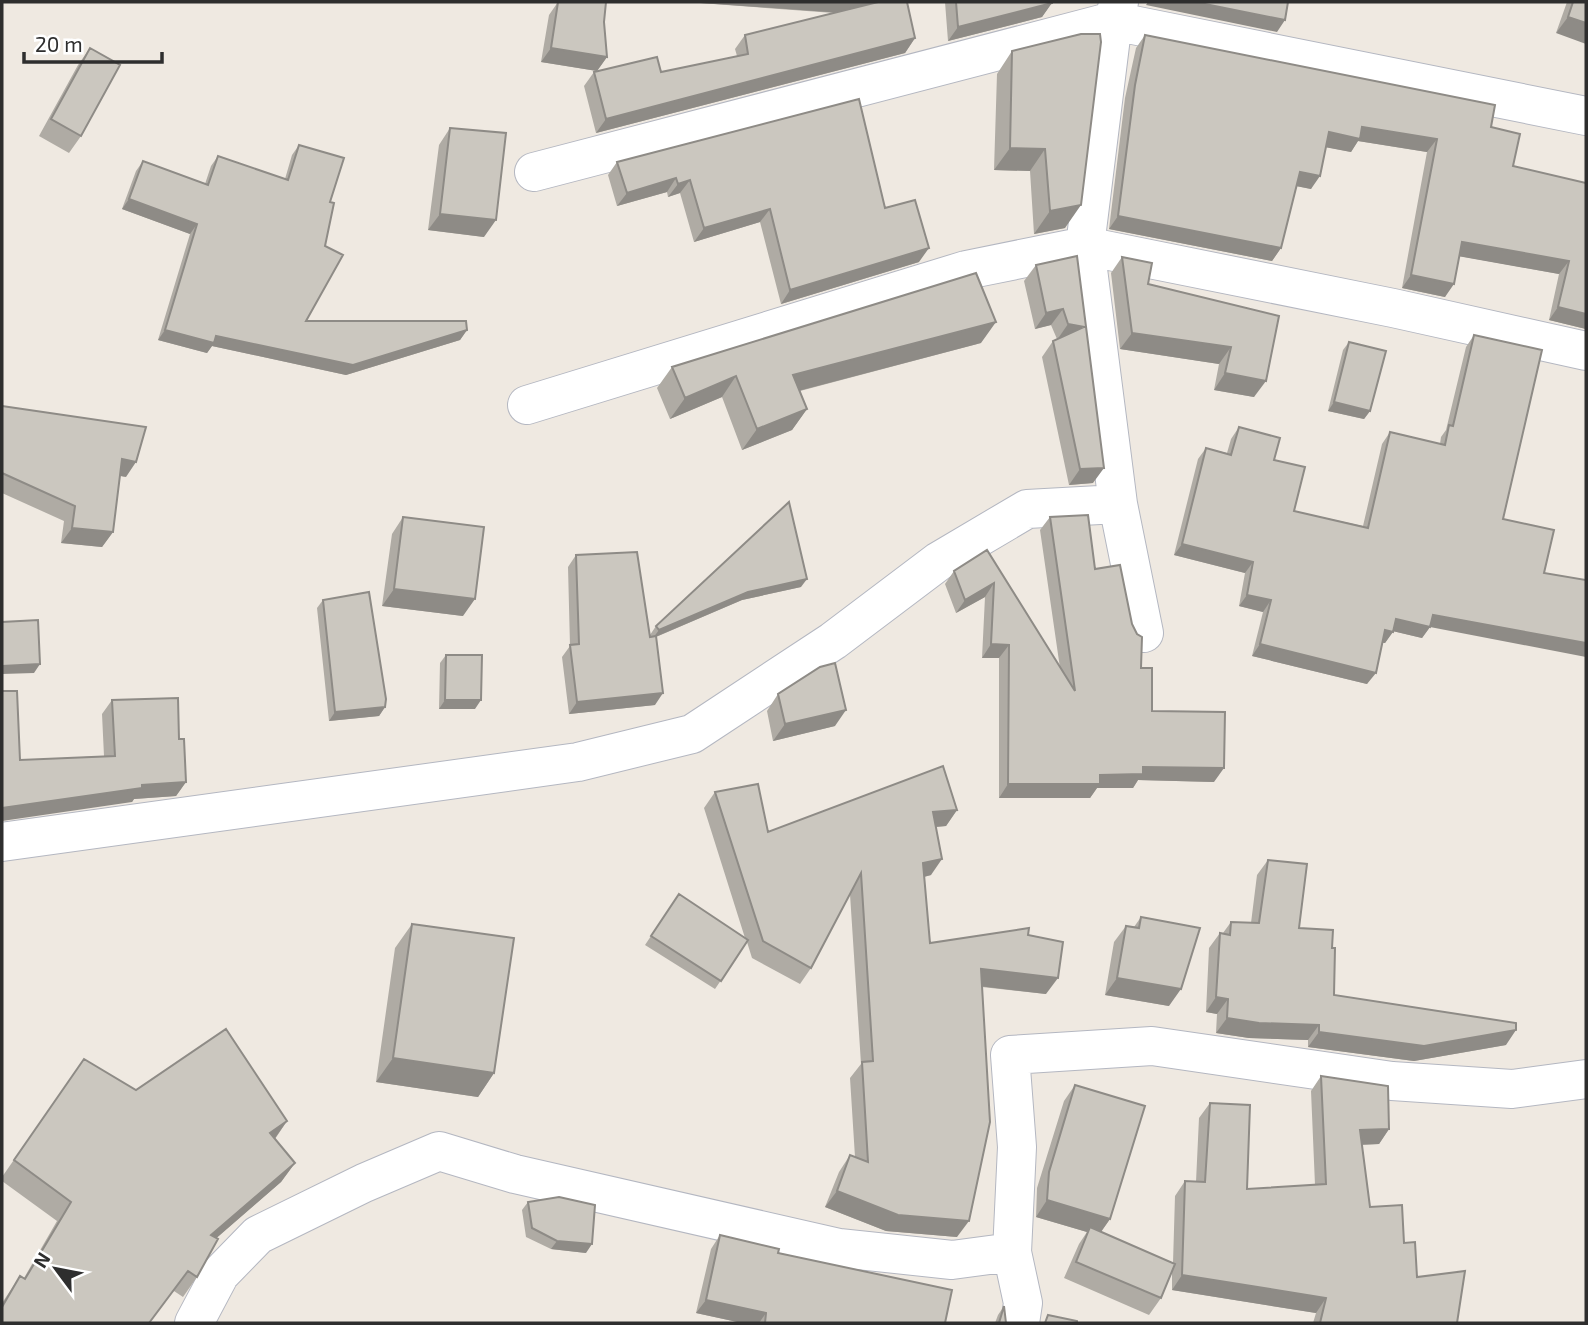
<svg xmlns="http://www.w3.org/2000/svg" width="1588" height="1325" font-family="'Exo 2',sans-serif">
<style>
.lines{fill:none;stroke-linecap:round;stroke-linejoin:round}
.minor-casing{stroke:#b4b7c1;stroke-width:40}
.minor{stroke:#fff;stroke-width:38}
.wall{fill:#afaba4}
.shaded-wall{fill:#8e8b86}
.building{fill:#cbc7bf;stroke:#8e8b86;stroke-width:2}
</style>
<rect width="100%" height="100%" fill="#efe9e1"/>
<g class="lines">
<!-- minor casing -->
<g class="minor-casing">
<path id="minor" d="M1119,2L1113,21L1085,246L1118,504L1144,633
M534,172L1113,21L1586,116
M527,405L966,270L1085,246L1393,308L1586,351
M2,842L578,762L692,734L833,641L939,561L1027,509L1118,504
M194,1323L220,1274L258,1235L364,1183L439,1151L515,1174L839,1248L952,1260L1012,1252
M1020,1323L1023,1303L1012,1252L1017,1147L1010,1055L1152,1046L1392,1081L1512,1089L1586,1079"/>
</g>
<!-- minor -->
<use href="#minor" class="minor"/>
</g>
<!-- wall -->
<path class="wall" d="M558,2H606L604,22L607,57L597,71L541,62L549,15Z
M686,2H907L915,38L905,53L596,133L584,86L594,72H661L737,56L735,49L745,35L834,13Z
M945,2H1052L1042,17L948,41Z
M1567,2H1586L1556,33Z
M1145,35L1491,127L1513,166L1586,183V329L1549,320L1559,274L1459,256L1445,297L1402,288L1427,152L1358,141L1351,152L1326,147L1311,189L1296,186L1281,248L1272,261L1109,229L1125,98L1136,48Z
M1101,42L1065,228L1034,234L1030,171L994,170L997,74L1012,51Z
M90,48L81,136L69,153L39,136L78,65Z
M450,128L484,237L428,230L439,145Z
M299,145L330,202L306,321L467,330L460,340L346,375L212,346L207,353L158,340L190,234L122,209L136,171L143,161L205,184L211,166L218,156L285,179L292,155Z
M617,162L885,208L919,262L781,304L760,222L694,242L680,193L668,197L667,192L617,206L608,175Z
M1077,256L1093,483L1069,485L1042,357L1053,341L1057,339L1051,325L1035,329L1024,281L1036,265Z
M1122,257L1148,284L1279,316L1254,397L1214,390L1219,364L1120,349L1111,273Z
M1474,335L1430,627L1422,638L1393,631L1385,643H1382L1367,684L1252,656L1263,612L1239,606L1245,573L1174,555L1198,459L1206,448L1227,453L1231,439L1239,427L1274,460L1294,511L1363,526L1382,444L1390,432L1440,444L1441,437L1446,430L1466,347Z
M1349,342L1370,411L1364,419L1328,411L1343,350Z
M981,343L800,391L807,409L792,430L742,450L722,397L670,419L657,388L672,367Z
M2,406L126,477L120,476L113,532L102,547L61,543L64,521L2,493Z
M789,502L801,587L742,600L656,637L655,705L569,714L562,657L570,646L568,567L576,555L650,637H652L650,635L656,626Z
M403,517L463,616L382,606L392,534Z
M1050,517L1095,569L1141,668L1152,711L1214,782L1138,780L1133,788H1097L1090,798H999V658H982L985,597L956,613L945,584L954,571L987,550L1060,668L1040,530Z
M323,600L385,707L379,716L329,721L317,608Z
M446,655L475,709H439L440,663Z
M778,694L835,726L773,741L767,711Z
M112,700L179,739L186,782L176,796L134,799L132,802L20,760L104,756L102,714Z
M715,792L768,832L957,810L946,826L936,827L931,875L924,877L930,943L1028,935L1046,994L982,987L957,1237L886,1231L825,1207L839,1172L850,1155L855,1157L850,1078L861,1064L850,894L811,968L800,984L752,958L747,942L715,989L645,945L679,894L745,938L704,808Z
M1268,860L1299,928L1332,948L1334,995L1506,1045L1414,1061L1308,1047V1040L1249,1038L1216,1033L1217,1014L1206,1012L1209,948L1220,933H1223L1231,922L1251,923L1257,875Z
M1141,917L1169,1006L1105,995L1114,942L1126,926L1134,927Z
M412,924L494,1073L478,1097L376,1082L395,948Z
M84,1059L136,1090L287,1121L275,1139L295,1163L281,1182L216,1238L197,1277L183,1297L174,1291L2,1323V1303L20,1276L24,1278L57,1221L2,1181V1177Z
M1321,1076L1389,1129L1379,1144L1362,1145L1370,1207L1404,1243L1417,1277L1457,1323H1313L1316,1313L1172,1290V1270L1161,1298L1149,1315L1064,1278L1079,1244L1087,1232L1036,1217L1037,1188L1064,1101L1075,1085L1110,1219L1101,1232L1173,1263L1175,1196L1185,1181L1196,1182L1199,1118L1210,1103L1247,1189L1315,1185L1311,1091Z
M528,1202L586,1253L551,1249L526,1237L522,1210Z
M720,1235L778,1253L945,1323H742L696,1313L711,1249Z
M1004,1306L1006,1323H995L998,1315Z"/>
<!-- shaded-wall -->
<path class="shaded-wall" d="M687,2H880L870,15Z
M1148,2H1195L1285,20L1277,32L1146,5Z
M1052,3L1042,17L948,41L958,27Z
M1568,17L1586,23V44L1556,33Z
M915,38L905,53L596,133L606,119Z
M551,48L607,57L597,71L541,62Z
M1362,127L1437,139L1427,152L1358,141L1351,152L1319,146L1329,132Z
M1010,148L1045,149L1030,171L994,170Z
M1300,172L1320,176L1311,189L1291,185Z
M676,178L667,192L617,206L627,193Z
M690,180L680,193L668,197L678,184Z
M129,199L197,224L190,234L122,209Z
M1081,205L1065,228L1034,234L1050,211Z
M770,209L760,222L694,242L704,228Z
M440,214L496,220L484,237L428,230Z
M1118,216L1281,248L1272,261L1109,229Z
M1462,242L1569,261L1559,274L1452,255Z
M929,248L919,262L781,304L790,290Z
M1411,275L1454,284L1445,297L1402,288Z
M1558,307L1586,314V329L1549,320Z
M1063,309L1051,325L1035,329L1046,313Z
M996,322L981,343L779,396L793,375Z
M1068,324L1084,327L1057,340Z
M165,330L216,336L467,330L460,340L346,375L212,346L207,353L158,340Z
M1132,333L1231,347L1219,364L1120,349Z
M1225,373L1266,381L1254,397L1214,390Z
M736,376L722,397L670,419L685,398Z
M1334,402L1370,411L1364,419L1328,411Z
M807,409L792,430L742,450L757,429Z
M122,459L136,462L126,477L112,474Z
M1104,468L1093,483L1069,485L1080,469Z
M72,528L113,532L102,547L61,543Z
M1182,544L1253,562L1245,573L1174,555Z
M807,579L801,587L742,600L653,638L659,630L748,592Z
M994,583L985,597L956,613L965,600Z
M394,589L475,599L463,616L382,606Z
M1247,595L1271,600L1263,612L1239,606Z
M1433,615L1586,643V657L1430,627L1422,638L1388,630L1396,619Z
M1385,630L1393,632L1385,643L1377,642Z
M991,644L1009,645L999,658H982Z
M1260,644L1376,673L1367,684L1252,656Z
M40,664L34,673L2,674V666Z
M663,693L655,705L569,714L577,702Z
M445,700H481L475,709H439Z
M385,707L379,716L329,721L335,712Z
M846,710L835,726L773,741L785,724Z
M1143,767L1224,768L1214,782L1138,780L1133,788H1097L1090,798H999L1008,784L1100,775Z
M186,782L176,796L134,799L132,802L2,821V808L142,785Z
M957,810L946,826L922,828L933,812Z
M942,859L931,875L911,880L923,863Z
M981,969L1058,978L1046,994L970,985Z
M1117,978L1181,989L1169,1006L1105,995Z
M1216,997L1228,999L1217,1014L1206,1012Z
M1227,1018L1319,1025L1308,1040L1249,1038L1216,1033Z
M1516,1030L1506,1045L1414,1061L1308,1047L1319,1032Z
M393,1058L494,1073L478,1097L376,1082Z
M287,1121L273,1141L270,1133Z
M1389,1129L1379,1144L1350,1145L1360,1130Z
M295,1163L281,1182L197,1255L211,1235Z
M837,1191L969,1221L957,1237L886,1231L825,1207Z
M1047,1200L1110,1219L1098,1236L1090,1227L1087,1232L1036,1217Z
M557,1241L592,1244L586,1253L551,1249Z
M1182,1275L1326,1298L1316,1313L1172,1290Z
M706,1300L766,1313L759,1323H742L696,1313Z"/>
<!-- building -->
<path class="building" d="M558,2H606L604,22L607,57L551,48Z
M878,2H907L915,38L606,119L594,72L657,57L661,72L748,54L745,35Z
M956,2H1052V3L958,27Z
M1195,2H1288L1285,20Z
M1573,2H1586V23L1568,17Z
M1081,34H1100L1101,42L1081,205L1050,211L1045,149L1010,148L1012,51Z
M1145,35L1495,105L1491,127L1520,134L1513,166L1586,183V314L1558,307L1569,261L1462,242L1454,284L1411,275L1437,139L1362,127L1360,139L1329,132L1320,176L1300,172L1281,248L1118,216L1135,85Z
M90,48L120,65L81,136L51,119Z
M859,99L885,208L915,200L929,248L790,290L770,209L704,228L690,180L678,184L676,178L627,193L617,162Z
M450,128L506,133L496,220L440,214Z
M299,145L344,158L330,202L334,203L325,246L343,255L306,321H466L467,330L353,365L216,336L214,343L165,330L197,224L129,199L143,161L208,185L218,156L288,180Z
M1077,256L1104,468L1080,469L1053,341L1084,327L1068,324L1063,309L1046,313L1036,265Z
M1122,257L1152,263L1148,284L1279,316L1266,381L1225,373L1231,347L1132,333Z
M976,273L996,322L793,375L807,409L757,429L736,376L685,398L672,367Z
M1474,335L1542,350L1503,519L1554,530L1544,573L1586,580V643L1433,615L1430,627L1396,619L1393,632L1385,630L1376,673L1260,644L1271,600L1247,595L1253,562L1182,544L1206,448L1231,455L1239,427L1280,438L1274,460L1305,467L1294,511L1368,528L1390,432L1445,445L1449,425L1453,426Z
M1349,342L1386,351L1370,411L1334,402Z
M2,406L146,427L136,462L122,459L113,532L72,528L75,506L2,473Z
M789,502L807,579L748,592L659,630L656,626Z
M1088,515L1095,569L1120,565L1132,624L1137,634L1142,637L1141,668H1152V711L1225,712L1224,768L1143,767V774L1100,775V784H1008L1009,645L991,644L994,583L965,600L954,571L987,550L1075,691L1050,517Z
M403,517L484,527L475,599L394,589Z
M637,552L650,637L656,636L663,693L577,702L570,645L579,644L576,555Z
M369,592L386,699L385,707L335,712L323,600Z
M38,620L40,664L2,666V622Z
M446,655H482L481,700H445Z
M835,663L846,710L785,724L778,694L820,667Z
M2,691H17L20,760L115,756L112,700L178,698L179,739H184L186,782L142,785V788L2,808Z
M943,766L957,810L933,812L942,859L923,863L930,943L1029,928L1028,935L1063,942L1058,978L981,969L990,1122L969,1221L898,1215L837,1191L850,1155L868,1162L862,1062L873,1061L861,873L811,968L763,941L715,792L758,784L768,832Z
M1268,860L1307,864L1299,928L1333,930L1332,948H1335L1334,995L1516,1023V1030L1424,1046L1319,1032V1025L1259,1023L1227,1018L1228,999L1216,997L1220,933L1230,935L1231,922L1259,923Z
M679,894L748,940L721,981L651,936Z
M1141,917L1200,928L1181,989L1117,978L1126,926L1139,928Z
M412,924L514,938L494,1073L393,1058Z
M226,1029L287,1121L270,1133L295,1163L211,1235L218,1239L197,1277L188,1271L149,1323H2V1307L20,1276L25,1279L71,1202L14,1160L84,1059L136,1090Z
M1321,1076L1388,1086L1389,1129L1360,1130L1370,1207L1402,1205L1404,1243L1415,1242L1417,1277L1465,1271L1457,1323H1320L1326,1298L1182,1275L1185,1181L1205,1182L1210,1103L1250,1105L1247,1189L1326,1184Z
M1075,1085L1145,1106L1110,1219L1047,1200L1049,1172Z
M559,1197L595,1205L592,1244L557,1241L532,1228L528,1202Z
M1090,1227L1175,1264L1161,1298L1076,1262Z
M720,1235L779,1249L778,1253L952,1290L945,1323H765L766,1313L706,1300Z
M1004,1306L1006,1323H999Z
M1048,1315L1077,1321V1323H1045Z"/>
<!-- border -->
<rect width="1588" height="1325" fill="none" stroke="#2e2e2e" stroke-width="7"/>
<!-- north arrow -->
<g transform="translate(56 1269) rotate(302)" stroke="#ffffff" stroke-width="5" paint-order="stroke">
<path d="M0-5L12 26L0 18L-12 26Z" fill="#2e2e2e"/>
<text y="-10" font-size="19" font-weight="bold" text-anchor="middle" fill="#2e2e2e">N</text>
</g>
<!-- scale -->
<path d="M24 52v10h138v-10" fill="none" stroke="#2e2e2e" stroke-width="3.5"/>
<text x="35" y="52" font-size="21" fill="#2e2e2e" stroke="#ffffff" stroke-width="5" paint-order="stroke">20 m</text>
</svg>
